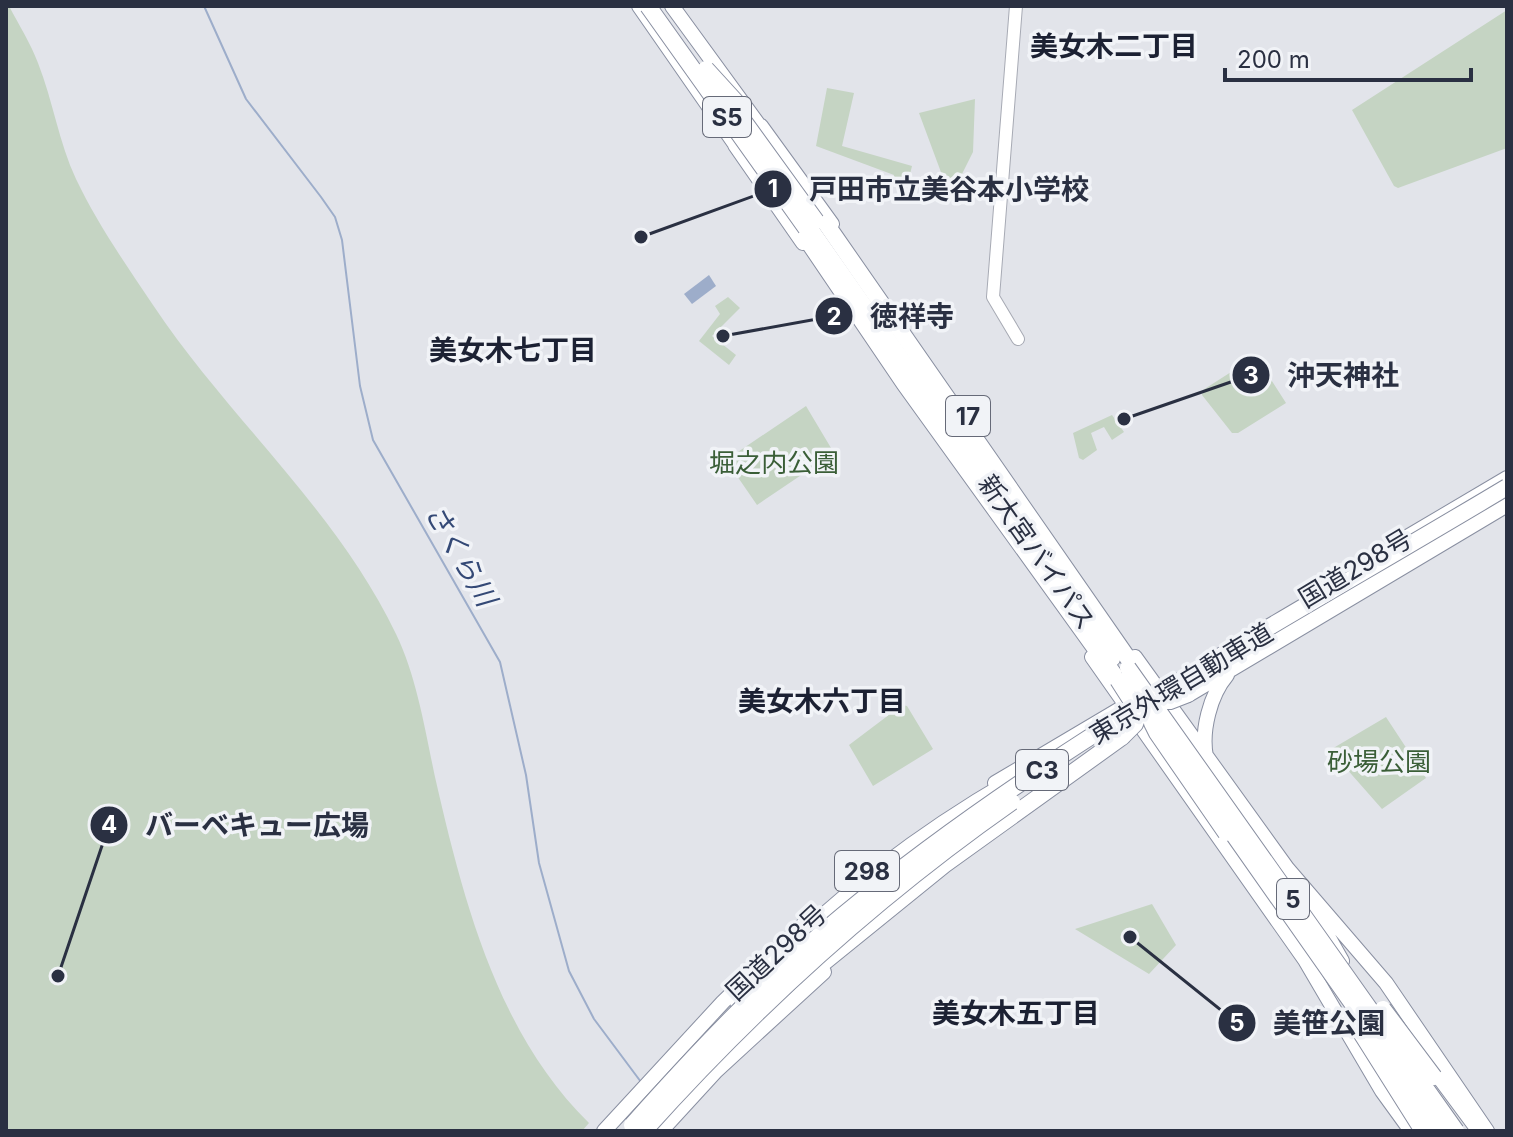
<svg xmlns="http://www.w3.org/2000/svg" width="1513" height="1137" font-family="Inter,'Noto Sans JP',sans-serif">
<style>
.green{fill:#c5d4c3}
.water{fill:#9dadca}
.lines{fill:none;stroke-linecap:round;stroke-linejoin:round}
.stream{stroke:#9dadca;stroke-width:2}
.secondary-casing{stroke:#a7aab4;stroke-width:14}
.trunk-casing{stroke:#898fa1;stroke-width:16}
.motorway-casing{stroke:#898fa1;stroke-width:18}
.secondary{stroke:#fff;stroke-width:12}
.trunk{stroke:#fff;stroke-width:14}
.motorway{stroke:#fff;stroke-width:16}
.motorway-bridge-casing{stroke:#898fa1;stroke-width:18;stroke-linecap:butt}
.motorway-bridge{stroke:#fff;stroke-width:16}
.labels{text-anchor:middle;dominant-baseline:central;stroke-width:7;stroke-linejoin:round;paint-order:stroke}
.shield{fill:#f1f3f7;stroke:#666a78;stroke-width:2}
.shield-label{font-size:24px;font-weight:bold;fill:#2a3042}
.park-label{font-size:26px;fill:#3a5e37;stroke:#f1f3f7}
.street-label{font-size:26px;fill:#2a3042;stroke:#f1f3f7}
.neighbourhood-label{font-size:28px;font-weight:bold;fill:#1c2133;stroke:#f1f3f7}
.water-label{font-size:28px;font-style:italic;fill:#344976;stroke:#f1f3f7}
.leader{fill:none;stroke:#2a3042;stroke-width:3}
.callout-dot{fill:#2a3042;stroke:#f1f3f7;stroke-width:3}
.mark-label{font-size:24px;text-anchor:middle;font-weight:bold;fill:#fff}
.callout-label{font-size:28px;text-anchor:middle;font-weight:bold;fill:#2a3042;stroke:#f1f3f7;stroke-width:7;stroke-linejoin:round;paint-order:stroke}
</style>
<rect width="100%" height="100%" fill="#e2e4ea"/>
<!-- green -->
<path class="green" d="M6,6H9C19,25 31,44 38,63C53,101 59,143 76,179C97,223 126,265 153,305C229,419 336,509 396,634C417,678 425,730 435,777C463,899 497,1033 589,1123L582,1131H6Z
M1507,10V148L1398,188L1394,186L1352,110Z
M827,88L854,93L842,146L912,166L907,186L893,181L894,175L816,146Z
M975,99L973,152L960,178L945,183L919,113Z
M728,297L740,308L712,336L736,355L729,365L699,341L720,314L715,306Z
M1256,356L1286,403L1238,433H1232L1202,395L1203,390Z
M806,406L834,453L757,505L726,460Z
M1112,415L1124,432L1112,440L1104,427L1091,433L1097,450L1083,460L1079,458L1073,433Z
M902,705L907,706L933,749L873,786L849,745Z
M1386,717L1426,778L1382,809L1330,750Z
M1152,904L1176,945L1149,974L1075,929Z"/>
<!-- water -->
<path class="water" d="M709,275L716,286L692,304L684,294Z"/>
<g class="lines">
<!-- stream -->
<path class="stream" d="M204,6L246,99L321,197L335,217L342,240L360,386L373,440L500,662L526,775L539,863L569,971L594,1019L641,1082"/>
<!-- secondary casing -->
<g class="secondary-casing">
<path id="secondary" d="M1016,6L993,297L1018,339"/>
</g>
<!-- trunk casing -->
<g class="trunk-casing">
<path id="trunk" d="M639,6L739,150
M672,6L764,132
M761,126L832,224
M735,145L803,243
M803,217L1113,659
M1397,543L1507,478
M1092,657L1305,960L1382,1091L1411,1131
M1135,657L1287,868L1386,983L1487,1131
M1206,757C1201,731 1210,695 1227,675
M995,783L1125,706
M1307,899L1342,961
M604,1131L723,1002L805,923
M661,1131L716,1071L824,972"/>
</g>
<!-- motorway casing -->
<g class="motorway-casing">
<path id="motorway" d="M822,218L1136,670
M801,231L904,383L1118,680
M1188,694L1507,504
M807,976L944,865L1122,737
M738,1002C816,913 910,840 1012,781
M1428,1061L1480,1131"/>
</g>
<!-- secondary -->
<use href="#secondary" class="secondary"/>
<!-- trunk -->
<use href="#trunk" class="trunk"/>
<!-- motorway -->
<use href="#motorway" class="motorway"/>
<!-- motorway-bridge casing -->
<g class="motorway-bridge-casing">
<path id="motorway-bridge" d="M648,6L806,228
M706,69L737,103
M727,98L816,221
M1128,668L1456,1131
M1118,680L1141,716
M1155,701H1170L1188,694
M1156,704L1152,723L1157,733L1226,833
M1122,737L1135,724L1141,706
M1224,821L1442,1131
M1383,1009L1434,1077
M1358,1028L1423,1131
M632,1125C698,1051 766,979 842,916C1045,748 1282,622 1507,487
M644,1131C755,1007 875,898 1012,802"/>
</g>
<!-- motorway-bridge -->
<use href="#motorway-bridge" class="motorway-bridge"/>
</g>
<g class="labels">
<!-- shield labels -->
<g class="shield">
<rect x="703" y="97" width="48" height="40" rx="6"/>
<rect x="946" y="396" width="44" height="40" rx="6"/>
<rect x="1016" y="750" width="52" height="40" rx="6"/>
<rect x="835" y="851" width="64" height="40" rx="6"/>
<rect x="1277" y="879" width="32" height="40" rx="6"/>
</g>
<g class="shield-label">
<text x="727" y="117">S5</text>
<text x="968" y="416">17</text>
<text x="1042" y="770">C3</text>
<text x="867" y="871">298</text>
<text x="1293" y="899">5</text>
</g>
<!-- park labels -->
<g class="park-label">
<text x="774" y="462">堀之内公園</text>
<text x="1379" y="761">砂場公園</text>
</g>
<!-- street labels -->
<g class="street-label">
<text transform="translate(1037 552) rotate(55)">新大宮バイパス</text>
<text transform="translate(1355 568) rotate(-31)">国道298号</text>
<text transform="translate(1181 683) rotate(-31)">東京外環自動車道</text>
<text transform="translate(776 952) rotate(-43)">国道298号</text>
</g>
<!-- neighbourhood labels -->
<g class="neighbourhood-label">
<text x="1114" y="46">美女木二丁目</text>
<text x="513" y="350">美女木七丁目</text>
<text x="822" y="701">美女木六丁目</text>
<text x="1016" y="1013">美女木五丁目</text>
</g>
<!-- water labels -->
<g class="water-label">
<text transform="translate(461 555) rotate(60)">さくら川</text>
</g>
</g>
<!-- callouts -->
<path class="leader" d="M641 237L773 189M723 336L834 316M1124 419L1251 375M58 976L109 825M1130 937L1237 1023"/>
<g class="callout-dot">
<circle cx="641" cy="237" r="8"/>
<circle cx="723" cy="336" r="8"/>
<circle cx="1124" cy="419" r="8"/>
<circle cx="58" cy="976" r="8"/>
<circle cx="1130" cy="937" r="8"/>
<circle cx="773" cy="189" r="20"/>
<circle cx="834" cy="316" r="20"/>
<circle cx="1251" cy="375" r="20"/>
<circle cx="109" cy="825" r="20"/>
<circle cx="1237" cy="1023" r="20"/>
</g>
<g class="mark-label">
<text x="773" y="197">1</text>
<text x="834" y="325">2</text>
<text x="1251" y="384">3</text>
<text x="109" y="833">4</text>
<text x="1237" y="1031">5</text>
</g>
<g class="callout-label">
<text x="949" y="199">戸田市立美谷本小学校</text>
<text x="912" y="326">徳祥寺</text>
<text x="1343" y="385">沖天神社</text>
<text x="257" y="835">バーベキュー広場</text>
<text x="1329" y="1033">美笹公園</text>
</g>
<!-- border -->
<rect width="1513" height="1137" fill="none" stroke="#2a3042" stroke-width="16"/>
<!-- scale -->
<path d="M1225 68v12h246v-12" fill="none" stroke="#2a3042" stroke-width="4"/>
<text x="1237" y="68" font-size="24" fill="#2a3042" stroke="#f1f3f7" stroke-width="6" paint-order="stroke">200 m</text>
</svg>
